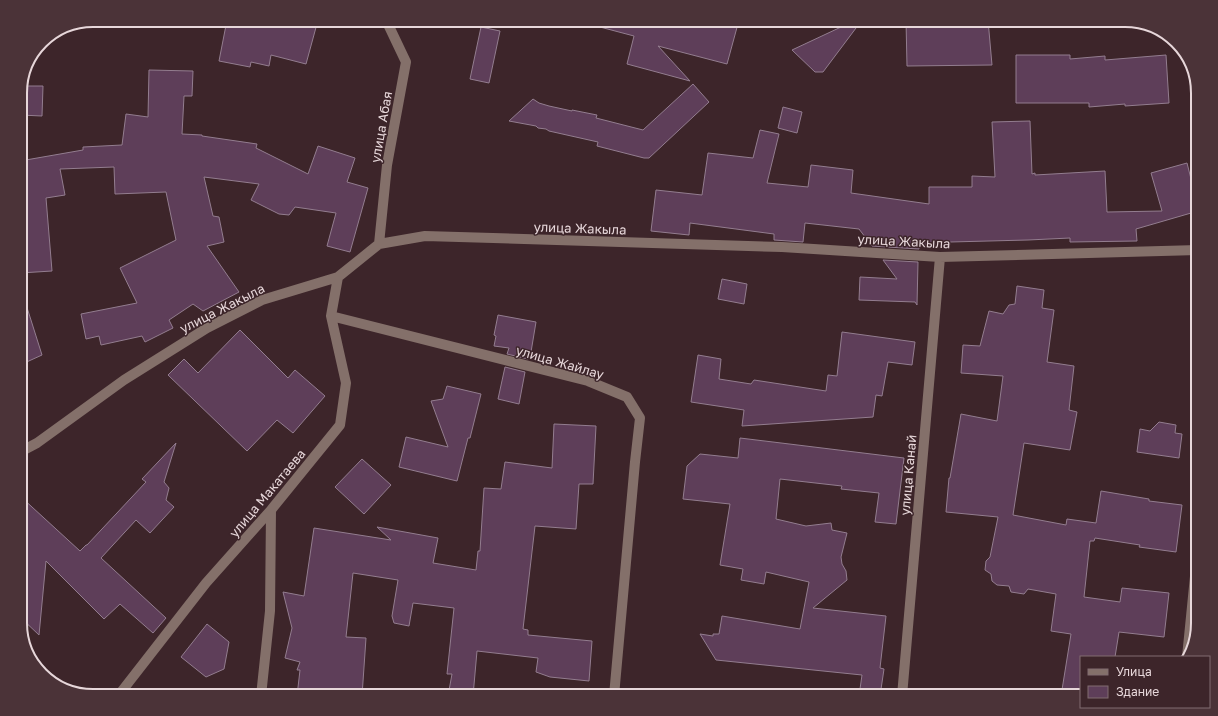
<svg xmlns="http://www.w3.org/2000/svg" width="1218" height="716" font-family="'Golos Text',sans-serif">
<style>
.building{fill:#5e3e59;stroke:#937d8f}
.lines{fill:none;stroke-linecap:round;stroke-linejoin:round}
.minor{stroke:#84706a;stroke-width:10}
.labels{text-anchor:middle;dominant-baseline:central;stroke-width:3;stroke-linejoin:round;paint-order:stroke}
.street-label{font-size:13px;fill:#e7d7da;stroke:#3d252a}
.rim{fill:none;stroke:#e7d7da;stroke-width:2}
</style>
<rect width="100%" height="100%" fill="#3d252a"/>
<!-- building -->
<path class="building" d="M227,20H318L306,64L271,55L269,66L251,62L250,67L219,61Z
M601,20H739L727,64L658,46L690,81L627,64L634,36L600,27Z
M856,20H862L823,72H815L792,50Z
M906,20H948V23L988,20L992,65L907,66Z
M481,27L500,31L489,83L470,79Z
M1016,55H1070V59L1105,56V60L1166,55L1169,103L1125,106V104L1089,107V103H1016Z
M149,70L193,71L192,96H184L182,134L202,135V136L257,144L256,148L308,174L318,146L355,158L347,182L368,188L350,252L327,246L336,213L295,207L289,215L279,214L251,200L259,184L204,177L213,216L219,217L224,242L207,246L239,292L203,311L193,304L169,320L173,328L145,342L142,336L101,345L99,336L86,339L81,314L137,303L120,268L176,240L166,192L115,194L114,167L60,169L65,195L46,198L52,271L20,273V161L83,150V147L122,145L126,114L148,117Z
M693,84L709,102L649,158H644L597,146L598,142L549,131L546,129L538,128L536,126L509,121L533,99L539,103L549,106L572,111V110L597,115L596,118L643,130Z
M22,86H43L42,116L20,115V89Z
M783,107L802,112L797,133L778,128Z
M1030,121L1032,174L1035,173V175L1105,171L1107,212L1162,211L1151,173L1187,163L1191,179L1198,181V211L1136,229L1137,241L1070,242V238L1028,240L950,242V245H919V249L872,246L859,229L805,223L803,242L774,240V234L690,223L689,235L651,231L656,190L702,195L708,153L753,158L760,130L779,134L767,183L808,187L811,165L853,170L851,193L929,204V187H972V176L995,177L992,122Z
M883,260L918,262L917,305L915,302L859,300L860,277L897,279Z
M722,279L747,284L744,304L718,299Z
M1017,286L1044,290L1042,308L1054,310L1047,362L1074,366L1069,410L1077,412L1070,450L1024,443L1013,515L1066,525L1067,519L1096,523L1101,491L1149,499V501L1182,505L1176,552L1139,547L1140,545L1095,538L1094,541H1090L1084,597L1120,602L1122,588L1169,593L1164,637L1119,632L1115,657H1081V696H1061L1071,634L1051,631L1056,594L1028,589L1024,594L1011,592L1009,586L997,585L992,581L991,574L985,570L986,561L990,557L998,517L946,512L949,478H950L961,414L997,421L1003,376L961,373L963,345L980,346L989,311L1003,314L1009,305L1015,304Z
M24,298L42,355L20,365V299Z
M498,315L536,322L531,352H530L528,359L507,354L509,348L494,346L496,336L494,335Z
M240,330L288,378L295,370L325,396L293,433L277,420L247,451L168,375L184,359L198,373Z
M842,332L915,342L912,365L888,362L882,396L876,395L873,417L742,426L744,410L691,402L698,355L721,359L719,379L751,384L754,380L826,391L828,375L837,376Z
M505,367L525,372L519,404L498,399Z
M447,386L481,394L470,438H468L457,481L399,467L406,437L448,447L431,401L443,399Z
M1159,422L1176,425L1175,433L1182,434L1179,458L1137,452L1140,429L1150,431Z
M554,424L596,426L593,484H579L576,529L535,526L523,629L528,630V635L592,641L589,681L550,677L536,672L538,658L477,651L473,696H448L452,674H447L454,608L413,603L409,626L394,623L392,616L398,580L353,573L346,637L366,638L362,696H297L300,670H297L300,662L285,658L292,628L283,592L304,596L314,528L391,540L377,527L438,538L433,563L476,570L478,551H480L484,488L501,489L505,462L552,468Z
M740,438L904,458L896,524L875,522L879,493L841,489L842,486L780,479L776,519L806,526L831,523L832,530L847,533L841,557L842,564L846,571L847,580L813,608L886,616L880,668L884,669L880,696H859L862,675L716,660L700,634L713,636V634H719L722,616L800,629L809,582L766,572L764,584L741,580L743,569L720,565L730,504L683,499L687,466L700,454L738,458Z
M176,443L164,482L169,488L166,500L174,507L150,533L136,520L101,558L166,618L153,633L120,604L104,619L46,561L39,635L20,617V496L80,551L86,545H87L146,482L142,479Z
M362,459L391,485L364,514L335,487Z
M207,624L229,642L224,669L206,677L181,657Z"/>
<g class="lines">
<!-- minor -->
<path class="minor" d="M379,244L387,165L406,62L386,20
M331,316L588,381L627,397L640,418L635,462L614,696
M20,452L37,443L124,380L207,328L262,300L338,277L379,244L425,236L782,247L940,257L1198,250
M1187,657L1198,546
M118,696L206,583L271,510L340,425L346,383L331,316L338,277
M261,696L270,611L271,510
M902,696L940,257"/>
</g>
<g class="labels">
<!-- street labels -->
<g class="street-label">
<text transform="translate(381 127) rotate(-80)">улица Абая</text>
<text transform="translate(580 228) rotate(2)">улица Жакыла</text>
<text transform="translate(904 241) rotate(3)">улица Жакыла</text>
<text transform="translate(222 308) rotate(-27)">улица Жакыла</text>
<text transform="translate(560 362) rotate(16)">улица Жайлау</text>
<text transform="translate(908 475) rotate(-85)">улица Канай</text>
<text transform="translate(267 493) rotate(-50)">улица Макатаева</text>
</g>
</g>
<!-- crop -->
<path d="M0 0H1218V716H0ZM93 27H1125A66 66 0 0 1 1191 93V623A66 66 0 0 1 1125 689H93A66 66 0 0 1 27 623V93A66 66 0 0 1 93 27Z" fill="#4b3338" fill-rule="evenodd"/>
<path class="rim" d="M93 27H1125A66 66 0 0 1 1191 93V623A66 66 0 0 1 1125 689H93A66 66 0 0 1 27 623V93A66 66 0 0 1 93 27Z"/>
<!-- legend -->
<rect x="1080" y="656" width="130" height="52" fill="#3d252a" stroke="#816c70"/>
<rect x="1088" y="669" width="20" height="6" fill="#84706a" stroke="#816c70"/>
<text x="1116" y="676" font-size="12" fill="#e7d7da">Улица</text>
<rect x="1088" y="686" width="20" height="12" fill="#5e3e59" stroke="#816c70"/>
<text x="1116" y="696" font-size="12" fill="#e7d7da">Здание</text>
</svg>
